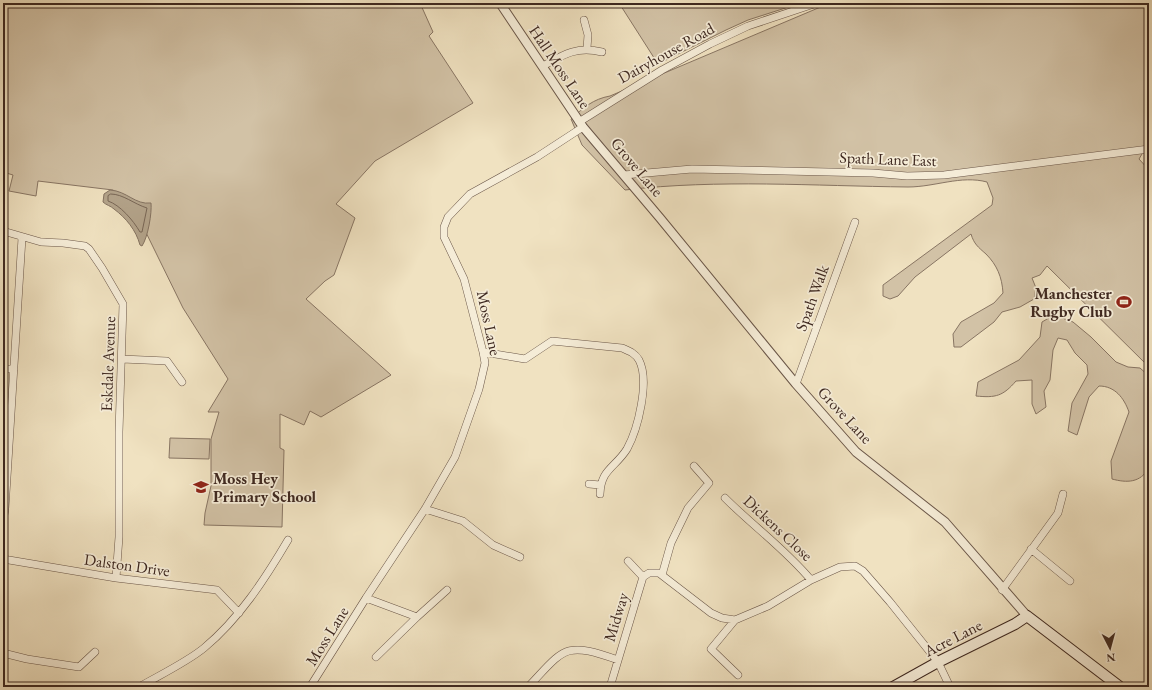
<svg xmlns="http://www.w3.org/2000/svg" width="1152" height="690" font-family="'EB Garamond',serif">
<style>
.green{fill:#d2c2a6;stroke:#887563}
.water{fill:#b3a38a;stroke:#847260}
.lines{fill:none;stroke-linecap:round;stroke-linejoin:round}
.shore{stroke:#786655;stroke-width:1}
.minor-casing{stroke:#6a5648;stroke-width:8}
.tertiary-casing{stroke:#6a5648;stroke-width:10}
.secondary-casing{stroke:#3e2820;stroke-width:12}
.minor{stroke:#f5ecd7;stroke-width:7}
.tertiary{stroke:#f5ecd7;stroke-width:8}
.secondary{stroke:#f5ecd7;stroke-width:10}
.labels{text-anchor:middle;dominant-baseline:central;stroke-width:3.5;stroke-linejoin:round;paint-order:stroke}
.street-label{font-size:16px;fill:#3e2820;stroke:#f5ecd7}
.poi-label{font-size:16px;font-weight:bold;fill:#3e2820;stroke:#f5ecd7;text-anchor:end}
</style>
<rect width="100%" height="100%" fill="#f0e2c1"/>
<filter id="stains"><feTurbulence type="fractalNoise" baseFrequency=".005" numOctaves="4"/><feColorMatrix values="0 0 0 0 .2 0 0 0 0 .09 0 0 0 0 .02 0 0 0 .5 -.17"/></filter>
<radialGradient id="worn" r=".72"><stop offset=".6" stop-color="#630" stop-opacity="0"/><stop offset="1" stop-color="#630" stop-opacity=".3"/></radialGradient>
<!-- green -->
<path class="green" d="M3,3H420L433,32L429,36L473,103L375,161L336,204L355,218L334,275L325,281L306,299L391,375L321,417L310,411L304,425L280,414V448L284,450L282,527L204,525L205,513L211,486V439L219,412H208L228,379L183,308L132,204L113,190L38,181L36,196L9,191L13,175L3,172Z
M619,3H801L748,20L726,30L658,64Z
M830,3H1149V141L1146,142L1148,144L1139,159L1149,170V367L1047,266L1040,275L1032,278L1036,288L1034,299L1020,307L1002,312L994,322L961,347H954L953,334L961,322L994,303L1003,293C1002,277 997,265 986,254C978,247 974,244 971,234L915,277L898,296L890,299L883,296V285L992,205L993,198L987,182C961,175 935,187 908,187C814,186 719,179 625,190L582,145L571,119C583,108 593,99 610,96Z
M1054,315L1073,322L1091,337L1116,362L1128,367L1140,368L1149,376V468C1140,483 1127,483 1112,479L1111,461L1129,412C1124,398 1115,386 1099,386L1089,397L1077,435L1068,431L1072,403L1088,374L1087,365L1075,353L1067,340L1058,338L1053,350L1050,380L1044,391L1046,407L1036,414L1032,404V380L1016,381C1003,396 996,398 976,396L978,382L1019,360L1040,337L1042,322Z
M170,438L210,439L209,459L169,458Z"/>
<!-- water -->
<path class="water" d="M110,190C127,191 135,205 151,203C152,213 148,237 142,246L140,245C136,230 126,218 114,209C111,206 106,205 103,202L104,194Z"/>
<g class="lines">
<!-- shore -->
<path class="shore" d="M111,194C123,194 134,204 147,208L142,232H140C133,220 120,205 108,201V196Z"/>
<!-- minor casing -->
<g class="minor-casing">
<path id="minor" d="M584,20L588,35L587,48
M543,66C564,54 577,46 602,52
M579,122L662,70L710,44L748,26L817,3
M624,175L692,169L873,173L907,176L944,175L1149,149
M3,231L41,242L63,243L85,246L89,249L102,268L123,304L119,432V537L116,578
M483,352L525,359L552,341L622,348C629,351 635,353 639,360C650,381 638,429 627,449C615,468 601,469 600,494
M122,359L167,361L182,382
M3,369H14
M796,384L855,222
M589,484L600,485
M725,498C753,526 785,549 811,580
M425,509L463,521L493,545L520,557
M3,522L5,509L22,238
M1031,549L1070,581
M3,559L116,578L217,590L239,613
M628,561L643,577
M662,575L671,543L688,508L709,483L694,466
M643,577L649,573H659L711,613L722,618L735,620L768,606L811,580L840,567L855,566L863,571L890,602L938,662L950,687
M1002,590L1058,513L1063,494
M366,598L417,617L376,657
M417,617L447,590
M735,620L711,649L738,675
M3,653L27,659L79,667L95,652
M139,687C158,676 187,662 204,648C239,619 265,579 288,540
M310,687L366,598L425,509L455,457L479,389L485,363L483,352L464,279L444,237V227L448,217L470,194L537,157L583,127
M528,687C565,648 564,641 618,660
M610,687L643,577"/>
</g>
<!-- tertiary casing -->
<g class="tertiary-casing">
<path id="tertiary" d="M500,3L583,127L660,218L796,384L856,452L945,522L1027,616"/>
</g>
<!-- secondary casing -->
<g class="secondary-casing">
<path id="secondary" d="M893,687L938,662L1015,624L1027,616L1120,687"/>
</g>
<!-- minor -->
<use href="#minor" class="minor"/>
<!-- tertiary -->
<use href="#tertiary" class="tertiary"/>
<!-- secondary -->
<use href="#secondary" class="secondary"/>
</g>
<!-- icons -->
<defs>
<g id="stadium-bare" transform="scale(1.2)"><path d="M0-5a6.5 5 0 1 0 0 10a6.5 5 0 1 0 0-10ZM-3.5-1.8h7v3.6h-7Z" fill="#8f2418" stroke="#f5ecd7" stroke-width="2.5" paint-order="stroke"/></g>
<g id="school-bare" transform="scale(1.2)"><path d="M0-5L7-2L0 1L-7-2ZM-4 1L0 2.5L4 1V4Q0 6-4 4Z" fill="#8f2418" stroke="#f5ecd7" stroke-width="2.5" paint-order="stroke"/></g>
</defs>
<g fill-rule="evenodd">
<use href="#stadium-bare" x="1124" y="302"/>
<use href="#school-bare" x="201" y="487"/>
</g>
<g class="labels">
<!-- street labels -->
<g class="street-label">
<text transform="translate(666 53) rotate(-29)">Dairyhouse Road</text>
<text transform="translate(560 67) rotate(56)">Hall Moss Lane</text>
<text transform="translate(888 159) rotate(2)">Spath Lane East</text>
<text transform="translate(637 167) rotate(50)">Grove Lane</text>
<text transform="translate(812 298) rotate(-70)">Spath Walk</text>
<text transform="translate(489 323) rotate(78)">Moss Lane</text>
<text transform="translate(108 364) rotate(-88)">Eskdale Avenue</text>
<text transform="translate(845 415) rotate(47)">Grove Lane</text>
<text transform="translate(778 528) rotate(43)">Dickens Close</text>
<text transform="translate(127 565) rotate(8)">Dalston Drive</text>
<text transform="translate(616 617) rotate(-73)">Midway</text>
<text transform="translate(327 636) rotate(-58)">Moss Lane</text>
<text transform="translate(953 638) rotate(-27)">Acre Lane</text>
</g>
<!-- poi labels -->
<g class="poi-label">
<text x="1112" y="293">Manchester<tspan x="1112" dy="18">Rugby Club</tspan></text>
<text x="213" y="478" text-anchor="start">Moss Hey<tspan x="213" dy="18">Primary School</tspan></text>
</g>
</g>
<!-- margin -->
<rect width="1152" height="690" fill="none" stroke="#f0e2c1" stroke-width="16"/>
<rect x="4" y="4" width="1144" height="682" fill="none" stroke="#3e2820" stroke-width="2"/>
<rect x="8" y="8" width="1136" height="674" fill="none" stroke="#3e2820"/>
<!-- north arrow -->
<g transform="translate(1110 648) rotate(174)" stroke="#f5ecd7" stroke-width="3" paint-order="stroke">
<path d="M0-3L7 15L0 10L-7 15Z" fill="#3e2820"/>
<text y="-6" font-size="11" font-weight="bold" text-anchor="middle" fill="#3e2820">N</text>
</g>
<rect width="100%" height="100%" filter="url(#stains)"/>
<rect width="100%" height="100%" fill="url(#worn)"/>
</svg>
